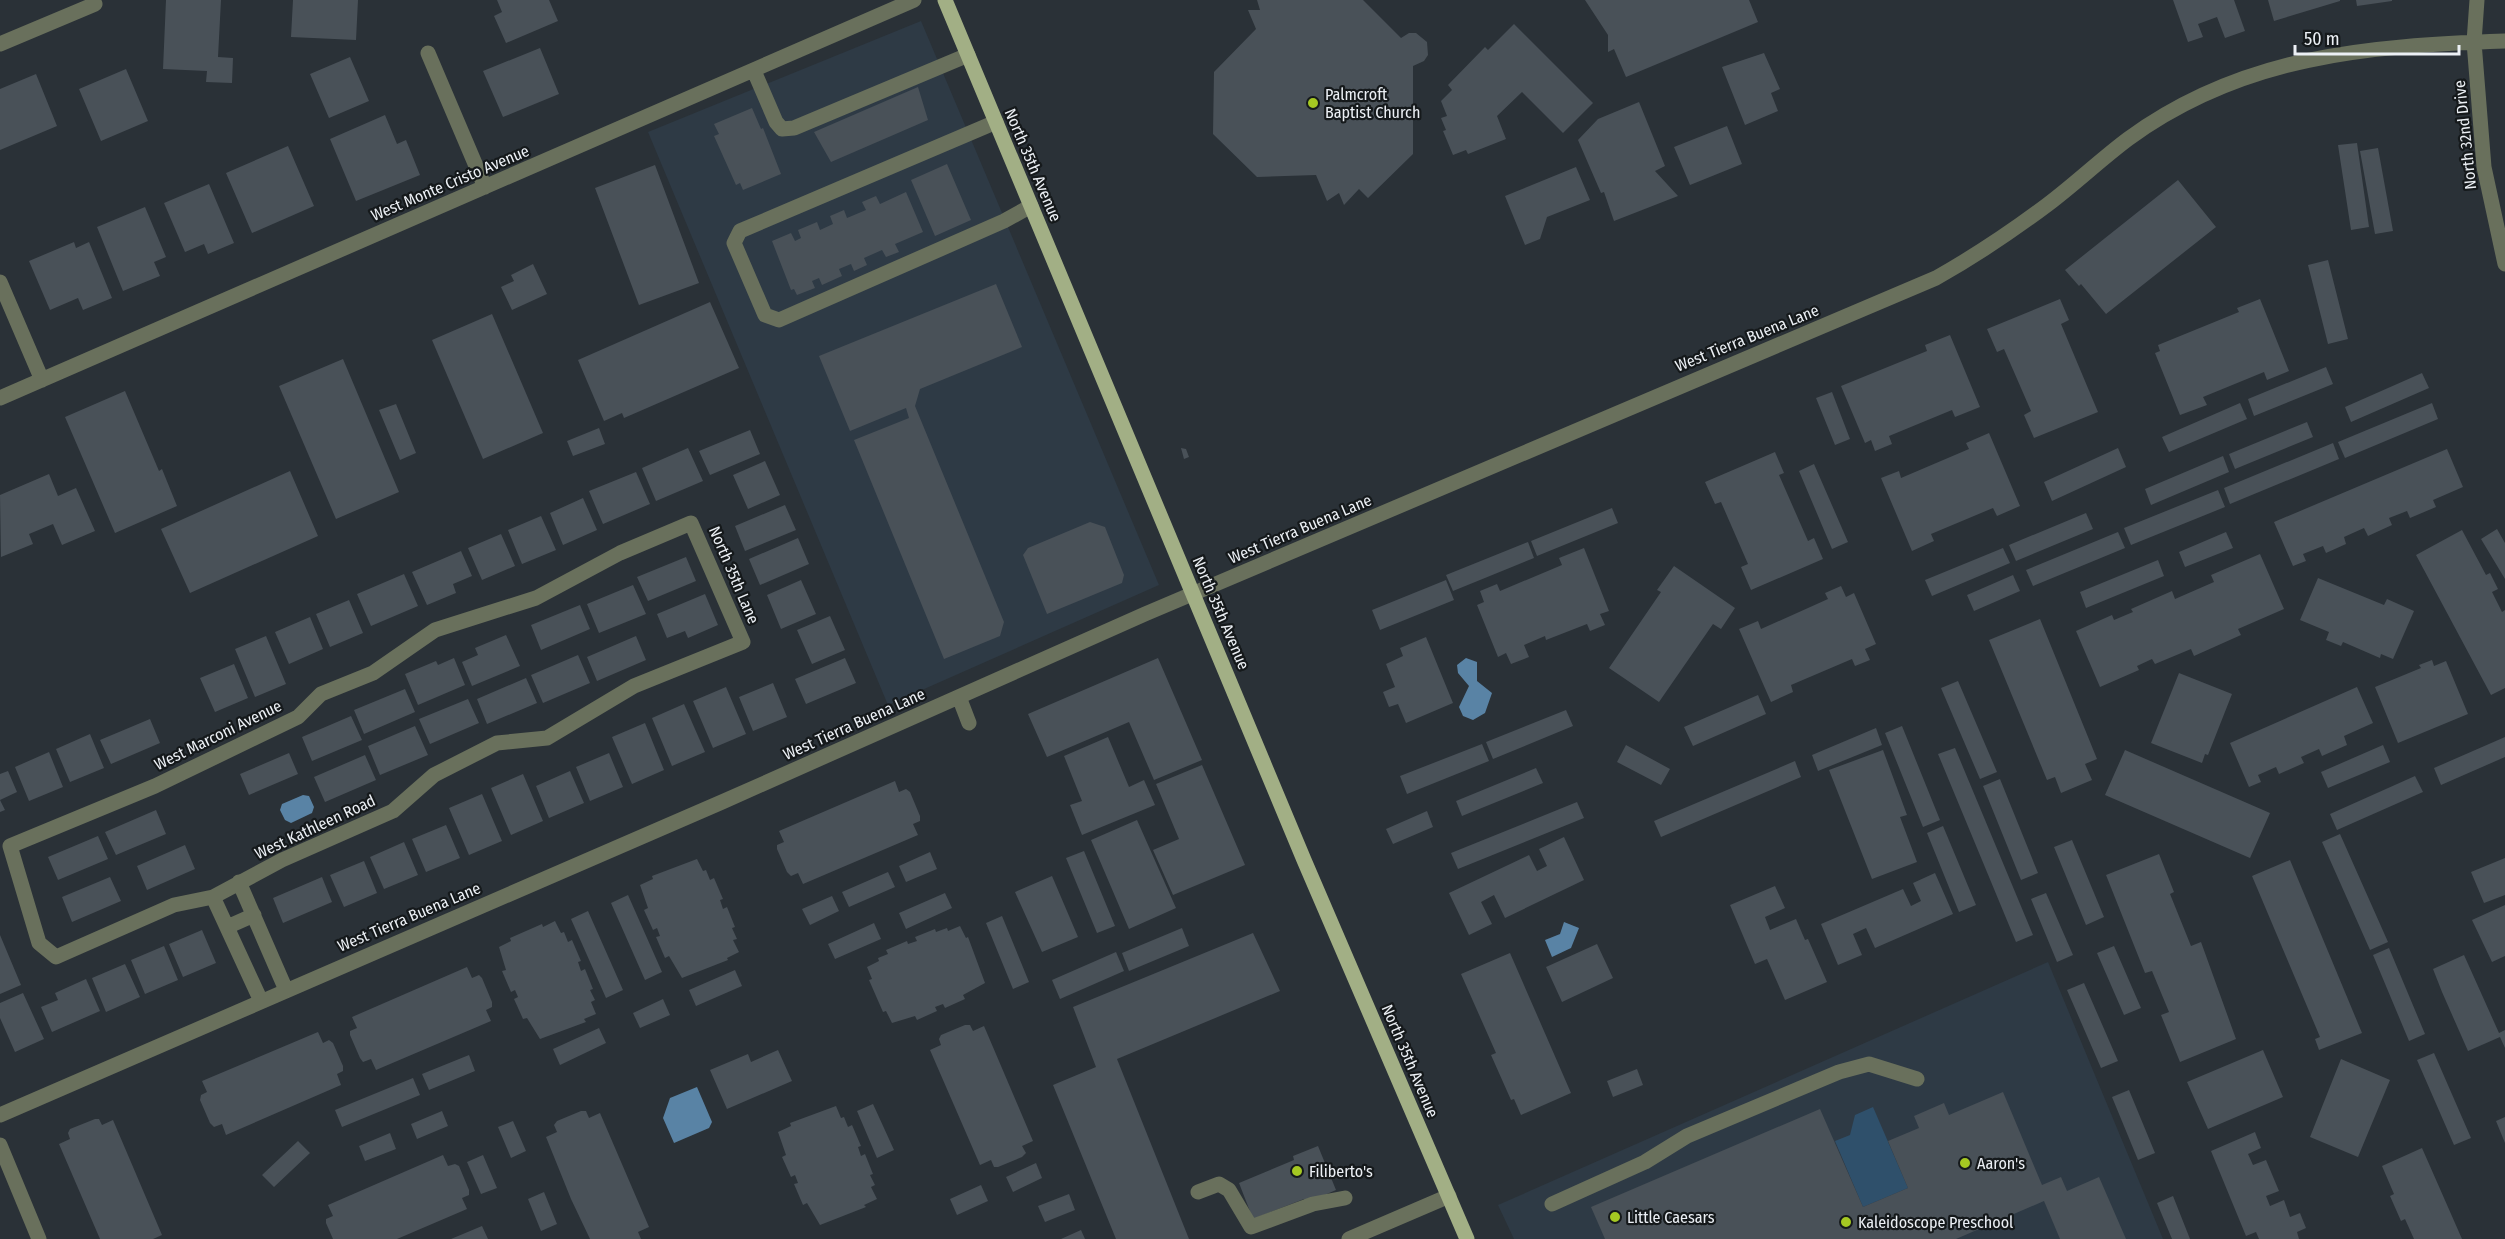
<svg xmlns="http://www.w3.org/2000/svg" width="2505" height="1239" font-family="'Fira Sans Condensed',sans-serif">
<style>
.built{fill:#2e3a45}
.green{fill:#2f506b}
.water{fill:#5983a5}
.building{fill:#495158}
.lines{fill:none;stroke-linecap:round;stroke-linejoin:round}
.minor{stroke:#69705c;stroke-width:15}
.major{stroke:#a2af85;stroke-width:15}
.poi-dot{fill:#a5c822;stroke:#15191b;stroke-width:2}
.labels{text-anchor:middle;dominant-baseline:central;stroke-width:4.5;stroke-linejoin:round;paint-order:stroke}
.poi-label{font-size:16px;fill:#ecf0f5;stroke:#15191b;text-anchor:start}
.street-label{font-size:16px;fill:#ecf0f5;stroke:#15191b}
</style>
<rect width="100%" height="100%" fill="#2a3137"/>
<!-- built -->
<path class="built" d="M921,21L1159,585L888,705L648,132Z
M2048,962L2163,1239H1514L1498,1205Z"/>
<!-- green -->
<path class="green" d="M1873,1107L1908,1188L1863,1207L1835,1141L1850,1135L1855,1115Z"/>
<!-- water -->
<path class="water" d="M1466,658L1477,662V681L1492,693L1485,713L1473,720L1463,716L1459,707L1469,686L1458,673L1457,665Z
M303,795L309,796L314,807L312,813L291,823L285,820L280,810L282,804Z
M1564,922L1579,928L1571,948L1552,957L1545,940L1560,934Z
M697,1087L712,1122L709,1128L674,1143L663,1118L670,1098Z"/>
<!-- building -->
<path class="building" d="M166,0H221L218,57L233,58L232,83L206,82L207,71L163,69Z
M293,0H358L356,40L291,37Z
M497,0H549L558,21L506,43L494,16L502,12Z
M1257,0H1363L1401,38L1409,33H1416L1427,42L1428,55L1424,61L1413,66V154L1368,198L1359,189L1344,205L1339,193L1327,201L1316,175L1257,177L1213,134L1214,72L1256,29L1248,10H1260Z
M1585,0H1749L1758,22L1626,77L1614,49L1608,52V35Z
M2173,0H2234L2245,31L2225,38L2217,17L2198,24L2203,37L2188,42Z
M2268,0H2340V1L2274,21Z
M2356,0H2392V1L2357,6Z
M1514,24L1593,103L1563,133L1522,92L1497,116L1506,139L1468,154L1466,150L1453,155L1443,131L1446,130L1441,118L1447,116L1441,101L1452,90L1448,85L1485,47L1488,50Z
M540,48L559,94L503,117L483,71Z
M1764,53L1780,89L1771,93L1778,111L1745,125L1722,67Z
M350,57L369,101L329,118L310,74Z
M126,69L148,121L101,141L79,89Z
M36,74L57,126L0,150V89Z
M918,87L928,120L831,162L814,132Z
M1639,102L1665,166L1655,171L1678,196L1614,221L1604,192L1601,193L1578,140L1598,119Z
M752,108L761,129L763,128L781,174L743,190L740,183L736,185L714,136L719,134L714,124Z
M385,115L397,144L406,140L420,175L356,201L330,139Z
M1727,126L1742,164L1690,185L1674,147Z
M2357,143L2369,227L2351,230L2338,145Z
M288,146L314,206L252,233L226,173Z
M2378,148L2393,231L2375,234L2360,151Z
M947,164L971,220L935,236L911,180Z
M655,165L699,283L639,305L595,188Z
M1576,167L1590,200L1547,217L1540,239L1525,245L1505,196Z
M2178,180L2216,227L2106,314L2081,284L2079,286L2065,270Z
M209,184L234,243L208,254L204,244L185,252L164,203Z
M906,192L923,232L895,244L899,252L886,257L882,250L864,258L867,265L854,271L851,264L839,269L842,276L822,285L819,278L812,281L815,288L797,295L794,289L791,290L772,241L791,233L795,241L801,238L798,230L817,222L820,230L833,224L830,216L844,210L847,218L866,210L862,202L876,196L880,204Z
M145,207L166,257L154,262L160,276L123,291L97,227Z
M74,242L76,248L89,242L112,298L83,310L78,298L50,310L29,261Z
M2328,260L2348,339L2328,344L2308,265Z
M533,264L547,294L512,310L501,287L514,281L511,275Z
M996,284L1022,347L920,389L915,406L1004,622L1000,636L944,659L854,440L909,418L906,408L850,431L819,356Z
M2060,299L2069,320L2061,324L2098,412L2034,438L2024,415L2031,411L2004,349L1997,352L1987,329Z
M2260,299L2289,371L2267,380L2264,372L2203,397L2207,405L2180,415L2155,353L2160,351L2158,345L2239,312L2237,308Z
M710,302L739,368L624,418L622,413L604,421L578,360Z
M492,314L543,433L483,459L432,340Z
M1950,335L1980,407L1955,417L1952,410L1889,436L1892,444L1875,451L1871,440L1865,443L1841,386L1927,351L1925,345Z
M343,359L399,492L336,519L279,386Z
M2326,367L2333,384L2254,416L2248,399Z
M2422,373L2429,388L2351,422L2345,407Z
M125,391L159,471L162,469L177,506L115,533L65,417Z
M1832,392L1850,439L1835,445L1816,398Z
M2240,403L2247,419L2169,452L2162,437Z
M2432,403L2438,419L2345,458L2338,442Z
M396,404L416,453L400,460L379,410Z
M2307,422L2313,437L2235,469L2229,454Z
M599,428L605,444L573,456L567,441Z
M750,430L760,454L710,475L699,451Z
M1989,433L2020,506L1997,516L1993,508L1931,534L1934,541L1912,551L1881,478L1899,471L1901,478L1969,449L1966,443Z
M2333,443L2339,459L2230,504L2224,488Z
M688,448L703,481L656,501L642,468Z
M1181,448L1186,449L1189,457L1184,459Z
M2118,448L2126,467L2052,501L2044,482Z
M2447,449L2463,487L2433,500L2436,507L2410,518L2407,511L2389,518L2392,525L2368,536L2364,528L2344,537L2346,544L2326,553L2323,546L2303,554L2306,561L2293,566L2274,522Z
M1775,452L1784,473L1779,475L1808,541L1814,538L1823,559L1751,590L1741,567L1748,564L1721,502L1715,504L1705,482Z
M2223,456L2229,472L2151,505L2145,489Z
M765,461L780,495L748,509L733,475Z
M1814,464L1848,542L1832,549L1799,471Z
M290,471L318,536L190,593L161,529Z
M636,472L650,504L603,524L589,491Z
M49,474L58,496L76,488L95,531L62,545L53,524L29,534L33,544L1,557L0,495Z
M2218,490L2225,507L2131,545L2124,528Z
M583,498L597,530L563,545L550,513Z
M785,505L796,530L745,551L735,526Z
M1612,508L1618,523L1537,556L1531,541Z
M2086,513L2093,529L2016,561L2009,545Z
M541,516L556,550L522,564L508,530Z
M1090,522L1105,527L1124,575L1122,583L1047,614L1023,555L1028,548Z
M2497,529L2505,543V579L2481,539Z
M2462,530L2486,575L2490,573L2498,589L2492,592L2502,612L2505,610V688L2491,695L2416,555Z
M2118,532L2125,548L2033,586L2026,570Z
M2226,532L2233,548L2185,567L2179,552Z
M501,534L515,566L482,580L468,548Z
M798,538L809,564L760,585L749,559Z
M1528,542L1534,558L1453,591L1446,575Z
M1584,548L1609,611L1600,614L1605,625L1590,631L1587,624L1546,640L1545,636L1524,645L1529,657L1511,664L1506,653L1498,657L1477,605L1484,602L1480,591L1497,584L1500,591L1562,565L1559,558Z
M2003,548L2010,563L1932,596L1925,580Z
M461,551L472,576L453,584L456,593L427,605L412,572Z
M2260,554L2284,609L2238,629L2241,635L2194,656L2191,649L2155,664L2152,659L2137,666L2139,670L2100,687L2076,631L2112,615L2114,620L2133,612L2131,609L2172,591L2175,599L2214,582L2211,575Z
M686,557L696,581L648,601L637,577Z
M2158,560L2164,576L2086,608L2080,592Z
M1674,566L1735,608L1721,629L1713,624L1659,702L1609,668L1661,592L1657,590Z
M404,574L418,606L371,626L357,594Z
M2013,575L2020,591L1974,611L1967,595Z
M2318,578L2384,605L2387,599L2414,611L2393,659L2381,654L2380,658L2343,642L2341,646L2326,640L2329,632L2300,620Z
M801,580L816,614L781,629L767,595Z
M1446,580L1454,600L1380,630L1372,610Z
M633,585L646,614L599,633L587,604Z
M1841,586L1846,597L1854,593L1876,644L1865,649L1870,660L1855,666L1852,659L1791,685L1793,692L1771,702L1739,629L1758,621L1761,629L1828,599L1825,593Z
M705,594L718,625L688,638L685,631L667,638L657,614Z
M349,600L363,633L330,647L316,614Z
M580,605L590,629L541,650L531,625Z
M830,616L845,650L812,664L797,630Z
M310,617L323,649L289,664L275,632Z
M2040,619L2097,759L2085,764L2092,780L2061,793L2055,777L2047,780L1989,640Z
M506,635L520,666L472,686L462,662L478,655L475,648Z
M266,636L286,684L255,697L235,649Z
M636,636L646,660L597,681L587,657Z
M1426,637L1453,703L1406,723L1398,704L1389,707L1383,692L1395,687L1386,664L1403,656L1400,648Z
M578,655L590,683L543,703L531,675Z
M454,658L465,685L418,705L405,674L436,661L438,665Z
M845,658L856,683L806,704L795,679Z
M1158,658L1202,760L1154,780L1129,722L1047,757L1028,714Z
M2432,660L2434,666L2446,661L2468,714L2398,743L2375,687L2421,668L2419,665Z
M234,664L248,698L215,712L200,678Z
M2179,673L2232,694L2208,755L2205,754L2202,763L2151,743Z
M526,678L537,703L487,724L477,699Z
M1958,681L1997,772L1980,779L1941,688Z
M773,683L787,717L753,731L739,697Z
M726,687L746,734L713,748L693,701Z
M2357,687L2373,723L2344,736L2347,745L2322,756L2319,749L2301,757L2304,763L2279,774L2276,767L2258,775L2261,782L2249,787L2230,743Z
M405,689L415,712L364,734L354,710Z
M1758,695L1766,714L1693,746L1684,727Z
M468,699L479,723L430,744L419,719Z
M684,704L705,752L672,766L652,718Z
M1566,710L1573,726L1493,759L1486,742Z
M351,716L362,740L312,761L302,737Z
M150,719L160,743L111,764L100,740Z
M645,723L664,770L632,784L612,737Z
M415,726L428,755L380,775L368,746Z
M1902,726L1940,820L1923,827L1885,733Z
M1876,728L1882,745L1818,771L1812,755Z
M90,734L104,768L70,782L56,749Z
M1108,737L1129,787L1144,780L1155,805L1082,835L1070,805L1082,801L1064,756Z
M2505,737V757L2441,785L2434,768Z
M1482,744L1489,761L1407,794L1400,776Z
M1626,745L1670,769L1661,785L1617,762Z
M2383,745L2390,762L2328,788L2321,772Z
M1955,748L2033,935L2016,942L1938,754Z
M1883,750L1907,815L1900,817L1917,862L1872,879L1829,770Z
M2125,750L2270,813L2250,858L2105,795Z
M49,752L63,787L29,801L15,767Z
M289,753L298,774L249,795L240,774Z
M609,753L623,787L590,801L576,767Z
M365,755L376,780L325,802L314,777Z
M1795,761L1801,777L1661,837L1654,821Z
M1202,765L1245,865L1173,895L1153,850L1179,839L1156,784Z
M1536,768L1543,783L1462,816L1456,801Z
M8,771L17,792L0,800L5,810L0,812V774Z
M570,771L584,803L549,818L536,786Z
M523,774L543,821L511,835L491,788Z
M2415,776L2423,792L2337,830L2330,814Z
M2000,779L2038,873L2021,880L1983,786Z
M895,781L899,792L906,789L910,792L920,816V821L913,824L918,835L803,884L798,873L791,876L787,872L777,849V845L784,842L779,831Z
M482,794L502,841L469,855L449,808Z
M1577,802L1584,818L1458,869L1451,853Z
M156,810L166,834L116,855L105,832Z
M1427,811L1433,827L1393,844L1386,829Z
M1137,820L1176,908L1129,929L1091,840Z
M446,825L460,858L426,872L412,839Z
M1943,826L1976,905L1959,912L1927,833Z
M2340,834L2388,942L2370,950L2322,842Z
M98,836L108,859L58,880L48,857Z
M1564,837L1584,880L1505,918L1494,895L1481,902L1492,924L1469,935L1449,893L1529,855L1537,871L1547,866L1539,849Z
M2072,840L2104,917L2086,925L2054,847Z
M404,842L418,875L384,889L370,857Z
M185,845L195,869L147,890L137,866Z
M1084,851L1115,926L1097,933L1066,858Z
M930,852L937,869L906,882L899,866Z
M2159,854L2174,892L2170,894L2191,946L2201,942L2236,1039L2180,1062L2161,1015L2169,1012L2152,971L2145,973L2106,875Z
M2505,858V895L2484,903L2471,872Z
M697,859L703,871L706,870L710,880L714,878L723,899L720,900L723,909L727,907L735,927L732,928L737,939L733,940L739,952L727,958L728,960L682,978L669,956L665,958L656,937L660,936L657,928L653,930L644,910L648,908L640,885L653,879L652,876Z
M2290,860L2362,1033L2319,1050L2315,1039L2320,1037L2252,876Z
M364,861L377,893L344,907L330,875Z
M888,872L895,887L849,907L842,892Z
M1935,873L1953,914L1875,948L1866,928L1853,934L1862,955L1838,965L1821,924L1903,889L1911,906L1921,901L1913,883Z
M1052,876L1078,937L1042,952L1015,892Z
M110,877L121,901L72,922L62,897Z
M322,877L332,902L283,923L273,898Z
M1775,886L1785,908L1765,917L1770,930L1796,919L1805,940L1808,939L1827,982L1785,1000L1767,959L1755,964L1730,905Z
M945,893L952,908L906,929L899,913Z
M2046,893L2073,955L2057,962L2031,899Z
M628,895L662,972L645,980L611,903Z
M832,896L839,911L810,925L802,909Z
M2505,905V956L2492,962L2472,920Z
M588,911L623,990L606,998L571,919Z
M1002,916L1029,982L1013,989L986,923Z
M555,921L561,933L564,932L568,942L572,940L581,961L578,962L581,971L585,969L593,989L590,990L595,1000L591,1002L596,1014L584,1019L586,1022L540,1039L527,1018L523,1019L514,999L518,997L515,990L511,992L502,971L506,970L499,947L511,941L510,938L542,924L543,927Z
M874,923L881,939L835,959L828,944Z
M960,926L966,938L968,937L985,983L963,995L965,999L945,1008L943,1004L935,1007L937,1011L917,1020L915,1016L892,1023L886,1011L883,1012L869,980L872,979L867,967L879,961L878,958L888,954L886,950L907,941L908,944L917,941L915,937L935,929L936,932L947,928L948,931Z
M1182,928L1189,946L1129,971L1122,953Z
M202,930L216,963L183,977L169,944Z
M1253,933L1280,991L1117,1059L1189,1239H1116L1053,1085L1096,1067L1073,1007Z
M0,935L21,985L0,994Z
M1597,944L1613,978L1562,1002L1546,967Z
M164,946L178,980L145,994L131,960Z
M2114,946L2141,1008L2124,1015L2097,953Z
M2389,948L2425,1034L2409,1041L2373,955Z
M1116,952L1124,971L1060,999L1052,980Z
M1510,953L1571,1093L1521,1115L1514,1099L1511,1100L1491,1055L1496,1053L1461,974Z
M2464,955L2499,1033L2505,1030V1048L2500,1037L2468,1051L2442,992L2433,969Z
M125,964L140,997L106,1012L92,978Z
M467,967L472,978L479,975L482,978L492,1002V1007L486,1010L491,1021L376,1070L371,1059L363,1062L360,1058L350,1035V1031L357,1028L352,1017Z
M735,970L742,986L696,1006L689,990Z
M86,979L100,1011L52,1032L41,1007L58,1000L55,993Z
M2084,983L2118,1061L2101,1068L2067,990Z
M23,993L44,1039L15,1052L0,1018V1003Z
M663,999L670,1015L640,1028L633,1013Z
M965,1025H970L973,1031L984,1026L1033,1141L1022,1146L1026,1153L1022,1157L998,1167H994L991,1160L980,1165L930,1050L941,1045L939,1039L941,1035Z
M599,1028L606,1043L560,1065L553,1049Z
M318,1032L323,1043L329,1040L333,1043L343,1066V1071L337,1074L341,1085L226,1135L222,1124L214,1127L210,1123L200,1100L201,1095L207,1092L202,1081Z
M778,1050L792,1081L727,1109L710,1070L748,1054L751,1062Z
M2263,1050L2283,1097L2208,1129L2187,1082Z
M2434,1053L2471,1138L2454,1145L2417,1060Z
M469,1055L475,1071L429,1090L422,1074Z
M2341,1059L2390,1080L2358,1157L2310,1137Z
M1637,1069L1643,1085L1613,1097L1607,1081Z
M413,1078L420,1095L342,1127L335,1110Z
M2129,1090L2155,1153L2138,1160L2112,1097Z
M2003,1092L2042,1185L2061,1177L2067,1191L2099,1177L2126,1239H2060L2044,1201L1956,1239H1605L1591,1207L1820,1109L1863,1207L1908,1188L1888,1141L1919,1128L1914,1116L1944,1103L1949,1115Z
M873,1104L894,1150L877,1158L857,1111Z
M836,1106L841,1118L844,1117L848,1127L852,1125L861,1146L858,1147L861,1156L865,1154L873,1174L870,1175L875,1185L871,1187L877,1199L864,1205L866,1207L820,1225L807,1203L803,1205L794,1184L798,1183L795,1175L791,1177L782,1157L786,1155L778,1132L791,1126L790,1123Z
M442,1111L448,1126L417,1139L411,1124Z
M581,1111H586L589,1118L600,1113L649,1227L638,1232L641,1239H590L571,1199L546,1137L557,1132L554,1125L557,1121Z
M2505,1117V1143L2496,1121Z
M95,1119H99L102,1125L113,1120L162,1235L153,1239H100L59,1144L70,1139L68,1133L70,1129Z
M513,1121L526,1151L511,1158L498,1127Z
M2255,1132L2261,1148L2248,1154L2253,1165L2266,1160L2279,1191L2266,1196L2270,1206L2284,1200L2290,1217L2300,1213L2306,1228L2297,1232L2299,1239H2259L2256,1232L2246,1236L2211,1151Z
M390,1133L396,1149L365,1161L359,1146Z
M298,1141L310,1153L274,1187L262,1175Z
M1318,1146L1336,1190L1306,1203L1304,1199L1253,1219L1239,1183L1294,1160L1293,1156Z
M2422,1148L2462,1239H2414L2405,1219L2401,1221L2390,1196L2394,1194L2382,1166Z
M443,1155L448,1166L455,1164L459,1166L469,1190V1195L462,1198L467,1209L397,1239H333L326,1223V1219L333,1216L328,1205Z
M483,1155L497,1188L481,1194L467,1162Z
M1036,1163L1042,1178L1013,1192L1006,1177Z
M981,1185L988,1201L957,1215L950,1199Z
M544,1192L557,1224L541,1231L528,1199Z
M1069,1194L1075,1210L1045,1222L1038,1206Z
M2173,1196L2190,1239H2172L2157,1203Z
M482,1226L488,1239H451Z
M1081,1230L1085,1239H1061Z"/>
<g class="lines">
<!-- minor -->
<path class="minor" d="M2477,0L2474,42L2484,167L2505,264
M0,44L95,4
M428,53L485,187
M754,71L776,122L782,129L794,128L968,55
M996,122L740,231L734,243L765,315L779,320L1004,221L1031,206
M0,282L42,380
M0,398L914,0
M691,523L743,642L634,686L547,738L497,743L434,775L393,811L282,860L213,897L174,905L56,957L39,943L10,846L155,786L298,717L321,694L373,673L435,630L536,598L620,553Z
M959,697L969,723
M239,882L286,990
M213,897L261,1001
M227,927L254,915
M0,1115L722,802L1145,614L1936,278C1975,256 2011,232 2047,205C2075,184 2100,160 2128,139C2243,55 2368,46 2505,41
M0,1145L39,1239
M1198,1192L1219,1184L1229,1190L1251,1227L1313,1204L1345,1198
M1552,1204L1645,1162L1687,1136L1839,1072L1869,1064L1917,1079
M1349,1239L1449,1196"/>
<!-- major -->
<path class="major" d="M945,0L1304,860L1467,1239"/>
</g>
<!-- markers -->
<g class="poi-dot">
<circle cx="1313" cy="103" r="6"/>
<circle cx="1965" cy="1163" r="6"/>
<circle cx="1297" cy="1171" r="6"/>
<circle cx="1615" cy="1217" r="6"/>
<circle cx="1846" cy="1222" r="6"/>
</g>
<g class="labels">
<!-- poi labels -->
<g class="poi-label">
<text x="1325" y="94">Palmcroft<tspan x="1325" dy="18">Baptist Church</tspan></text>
<text x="1977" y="1163">Aaron's</text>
<text x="1309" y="1171">Filiberto's</text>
<text x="1627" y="1217">Little Caesars</text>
<text x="1858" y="1222">Kaleidoscope Preschool</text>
</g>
<!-- street labels -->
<g class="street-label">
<text transform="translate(2465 135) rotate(-96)">North 32nd Drive</text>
<text transform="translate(1033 165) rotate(67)">North 35th Avenue</text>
<text transform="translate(450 183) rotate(-23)">West Monte Cristo Avenue</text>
<text transform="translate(1747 338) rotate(-22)">West Tierra Buena Lane</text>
<text transform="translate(1300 529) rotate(-23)">West Tierra Buena Lane</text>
<text transform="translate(734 575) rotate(67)">North 35th Lane</text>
<text transform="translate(1221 613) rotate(67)">North 35th Avenue</text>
<text transform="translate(854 724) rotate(-24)">West Tierra Buena Lane</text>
<text transform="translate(218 735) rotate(-26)">West Marconi Avenue</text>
<text transform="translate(315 827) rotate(-25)">West Kathleen Road</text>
<text transform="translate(409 917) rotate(-23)">West Tierra Buena Lane</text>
<text transform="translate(1410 1061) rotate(67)">North 35th Avenue</text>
</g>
</g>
<!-- scale -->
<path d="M2295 45v9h164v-9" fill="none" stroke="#ecf0f5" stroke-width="3"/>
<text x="2304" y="45" font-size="18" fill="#ecf0f5" stroke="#15191b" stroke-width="4.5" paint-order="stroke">50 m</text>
</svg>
